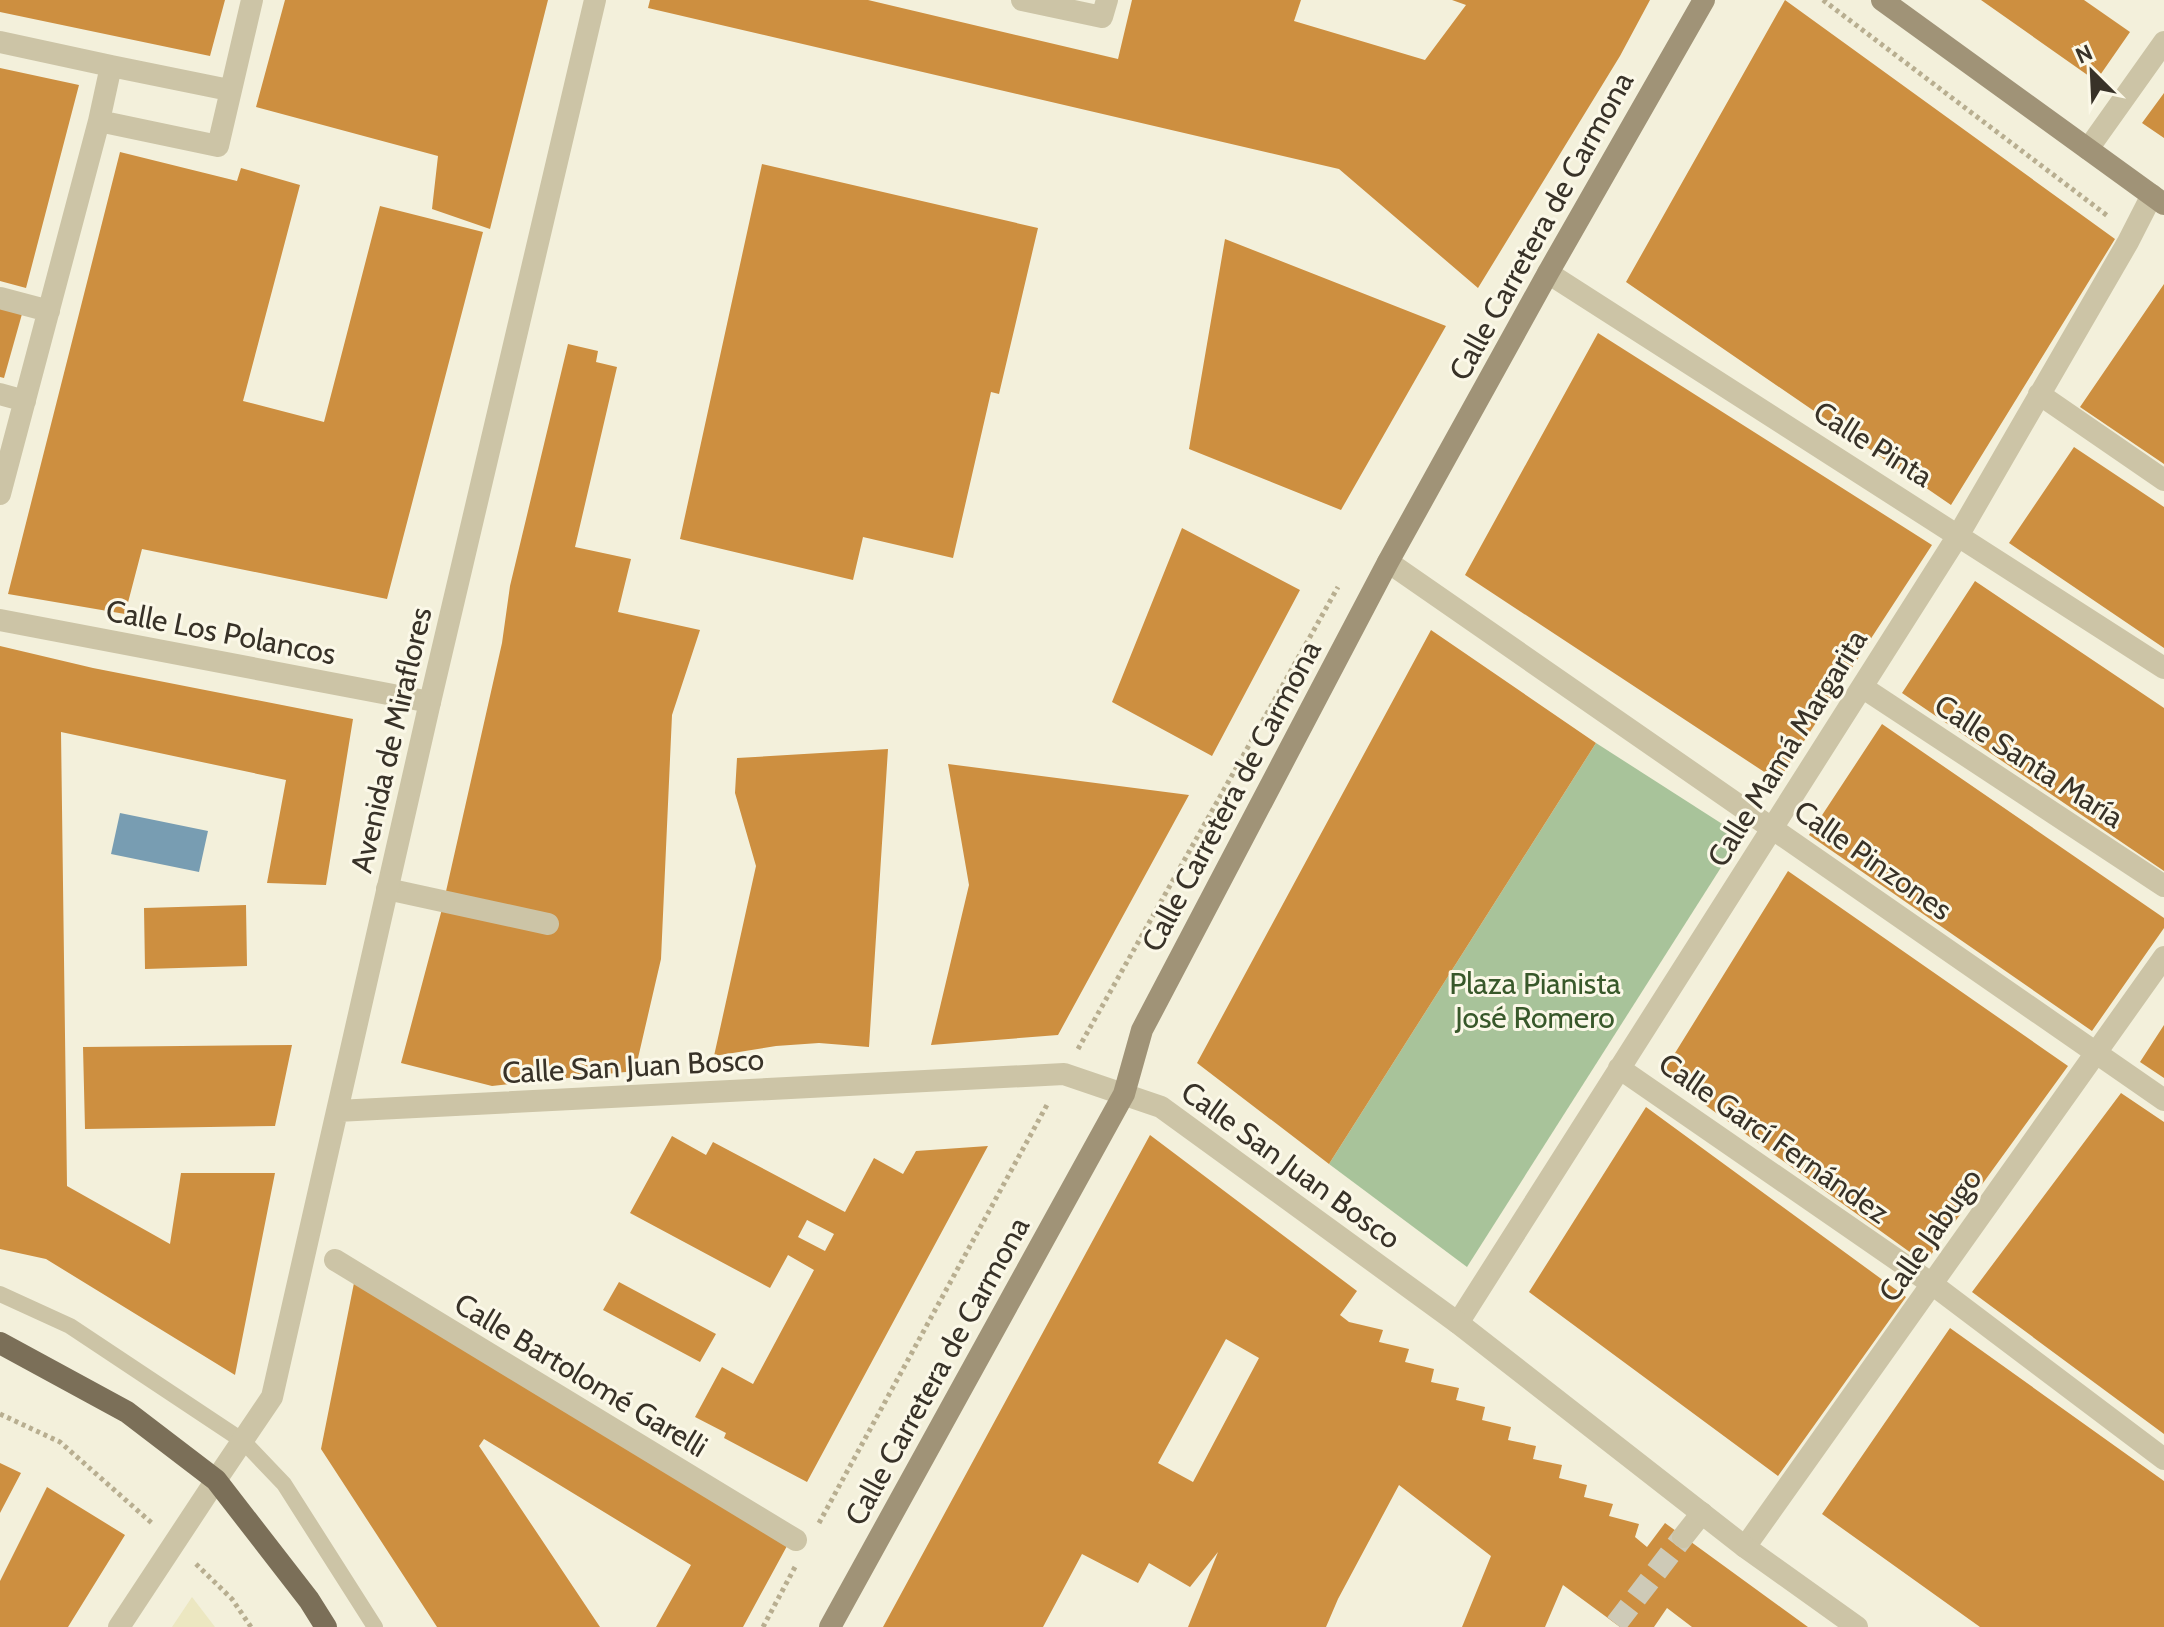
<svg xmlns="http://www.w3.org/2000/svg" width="2164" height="1627" font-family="Cabin,sans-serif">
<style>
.green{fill:#a8c39a}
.plaza{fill:#ece7c1}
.water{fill:#789db2}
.building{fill:#cd8f40;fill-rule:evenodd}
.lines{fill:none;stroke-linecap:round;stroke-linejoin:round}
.minor-tunnel{stroke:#cecab7;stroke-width:22;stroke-dasharray:22 11;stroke-linecap:butt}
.path{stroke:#b8ae90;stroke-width:5;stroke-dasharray:4 4;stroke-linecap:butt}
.service{stroke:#ccc4a6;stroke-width:16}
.pedestrian{stroke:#ccc4a6;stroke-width:22}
.minor{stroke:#ccc4a6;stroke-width:22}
.tertiary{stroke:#ccc4a6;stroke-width:22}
.secondary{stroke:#a09377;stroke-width:22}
.primary{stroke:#7b6f58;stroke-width:22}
.labels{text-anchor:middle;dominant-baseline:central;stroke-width:6;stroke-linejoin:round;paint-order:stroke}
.street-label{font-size:30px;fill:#383228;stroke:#fbf8e8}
.park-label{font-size:30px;fill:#38582a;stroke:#fbf8e8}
</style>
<rect width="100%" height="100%" fill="#f3f0db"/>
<!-- green -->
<path class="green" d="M1596,743L1741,836L1467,1267L1329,1164Z"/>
<!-- plaza -->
<path class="plaza" d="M192,1597L215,1627H172Z"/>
<!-- water -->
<path class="water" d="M120,813L208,831L199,872L111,854Z"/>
<!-- building -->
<path class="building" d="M0,0H225L210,56L0,12Z
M285,0H548L490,229L432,209L438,156L256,107Z
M650,0H868L1118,59L1132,0H1301L1294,21L1425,60L1466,5L1452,0H1650L1620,56L1478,288L1339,169L648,8Z
M1785,0L2115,239L1951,505L1626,282Z
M1981,0H2084L2130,32L2096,81Z
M0,68L79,85L26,288L0,281Z
M2164,93V138L2142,123Z
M120,152L237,181L241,168L300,185L243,401L324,422L380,206L483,232L387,599L142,549L125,614L8,594Z
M762,164L1038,228L999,394L991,392L953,558L863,537L853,580L680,539Z
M1225,239L1446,326L1341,510L1189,449Z
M2164,284V464L2080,407Z
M0,307L22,314L4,378L0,377Z
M1598,333L1932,545L1778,781L1465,575Z
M568,344L598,351L596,362L617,367L575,547L631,559L618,612L700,630L672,715L661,959L635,1071L492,1086L401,1063L442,909L502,643L510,586Z
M2074,447L2164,507V648L2009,543Z
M1182,528L1300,590L1212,756L1112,702Z
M1975,581L2164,708V871L1902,693Z
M1431,630L1596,743L1329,1164L1197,1063Z
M0,646L93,668L353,719L326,885L267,883L286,780L61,732L67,1186L170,1244L181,1173H275L235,1375L46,1259L0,1249Z
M1882,724L2164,918V928L2092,1031L1809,835Z
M888,749L869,1047L819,1043L776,1046L714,1056L756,866L735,793L737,758Z
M948,764L1189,795L1058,1035L931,1045L969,885Z
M1788,871L2068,1066L1925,1263L1662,1074Z
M246,905L247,966L145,969L144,908Z
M2164,1025V1078L2140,1062Z
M292,1045L275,1126L85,1129L83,1047Z
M2121,1093L2164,1122V1434L1972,1292Z
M1646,1107L1906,1297L1778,1476L1529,1292Z
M1150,1135L1357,1291L1340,1315L1349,1322L1383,1330L1379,1342L1409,1349L1405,1362L1434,1369L1431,1382L1459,1388L1456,1400L1485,1407L1482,1420L1511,1427L1508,1440L1536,1446L1533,1459L1562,1465L1559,1478L1587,1485L1584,1497L1613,1504L1609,1516L1639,1524L1635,1537L1647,1547L1665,1523L1808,1627H1692L1667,1608L1654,1627H1620L1563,1585L1545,1627H1462L1491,1556L1399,1485L1338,1599L1326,1627H1188L1218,1552L1190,1587L1149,1563L1138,1583L1082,1554L1043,1627H883ZM1226,1339L1259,1358L1193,1482L1158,1463Z
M672,1136L706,1155L713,1142L845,1212L874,1158L903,1174L916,1151L988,1146L807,1482L724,1438L726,1433L695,1417L722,1367L753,1384L814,1270L788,1255L770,1288L630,1213ZM807,1220L834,1234L825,1251L798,1237Z
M619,1282L716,1334L700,1362L603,1310Z
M354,1283L787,1546L743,1627H656L691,1565L484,1439L479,1446L600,1627H437L321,1449Z
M1950,1328L2164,1481V1627H1980L1822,1514Z
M0,1463L21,1473L0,1513Z
M47,1487L125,1535L68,1627H0V1581Z"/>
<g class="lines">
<!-- minor-tunnel -->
<path class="minor-tunnel" d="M1616,1624L1683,1537"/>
<!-- path -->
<path class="path" d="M1823,0L2109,217
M1078,1049L1338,587
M0,1414L60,1442L154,1525
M819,1523L1048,1103
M196,1564L232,1599L251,1627
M763,1627L795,1567"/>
<!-- service -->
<path class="service" d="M0,1294L70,1326L243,1441L284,1484L375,1627"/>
<!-- pedestrian -->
<path class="pedestrian" d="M387,889L548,924
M335,1260L796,1540"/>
<!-- minor -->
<path class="minor" d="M1022,0L1102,17L1107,0
M0,42L111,66
M99,121L218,146L252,0
M2088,149L2164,42
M1548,273L2164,668
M0,298L49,311
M0,394L25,401
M2039,394L2164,480
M0,494L99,121L111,66L229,90
M1388,562L2164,1100
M0,620L430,702
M1862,687L2164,886
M1619,1068L1932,1284L2164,1459
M1458,1323L1959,534L2128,242L2152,195
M1683,1537L1702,1513
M1745,1547L2164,957
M119,1627L216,1480"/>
<!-- tertiary -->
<path class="tertiary" d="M337,1111L1064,1074L1161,1107L1458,1323L1745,1547L1857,1627
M216,1480L272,1397L430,702L595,0"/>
<!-- secondary -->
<path class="secondary" d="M1882,0L2164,204
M830,1627L1124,1094L1142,1030L1388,562L1548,273L1704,0"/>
<!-- primary -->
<path class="primary" d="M0,1343L127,1412L216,1480L309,1600L326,1627"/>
</g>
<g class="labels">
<!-- street labels -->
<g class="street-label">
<text transform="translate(1541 226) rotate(-61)">Calle Carretera de Carmona</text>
<text transform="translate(1873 444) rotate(32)">Calle Pinta</text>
<text transform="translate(221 632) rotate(11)">Calle Los Polancos</text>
<text transform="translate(391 740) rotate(-77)">Avenida de Miraflores</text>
<text transform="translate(1787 748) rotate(-58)">Calle Mamá Margarita</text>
<text transform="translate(2029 761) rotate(33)">Calle Santa María</text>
<text transform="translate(1231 796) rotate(-62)">Calle Carretera de Carmona</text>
<text transform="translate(1873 860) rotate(35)">Calle Pinzones</text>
<text transform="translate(633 1066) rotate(-3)">Calle San Juan Bosco</text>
<text transform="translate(1774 1138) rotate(35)">Calle Garcí Fernández</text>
<text transform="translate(1291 1165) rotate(36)">Calle San Juan Bosco</text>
<text transform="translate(1930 1235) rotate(-55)">Calle Jabugo</text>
<text transform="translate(937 1371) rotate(-61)">Calle Carretera de Carmona</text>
<text transform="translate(581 1375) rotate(31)">Calle Bartolomé Garelli</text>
</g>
<!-- park labels -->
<g class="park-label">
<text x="1535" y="983">Plaza Pianista<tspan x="1535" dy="34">José Romero</tspan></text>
</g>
</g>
<!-- north arrow -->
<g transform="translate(2092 72) rotate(336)" stroke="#fbf8e8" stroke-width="6" paint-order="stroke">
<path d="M0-6L14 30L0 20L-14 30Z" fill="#383228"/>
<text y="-12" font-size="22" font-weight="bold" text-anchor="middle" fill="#383228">N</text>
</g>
</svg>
